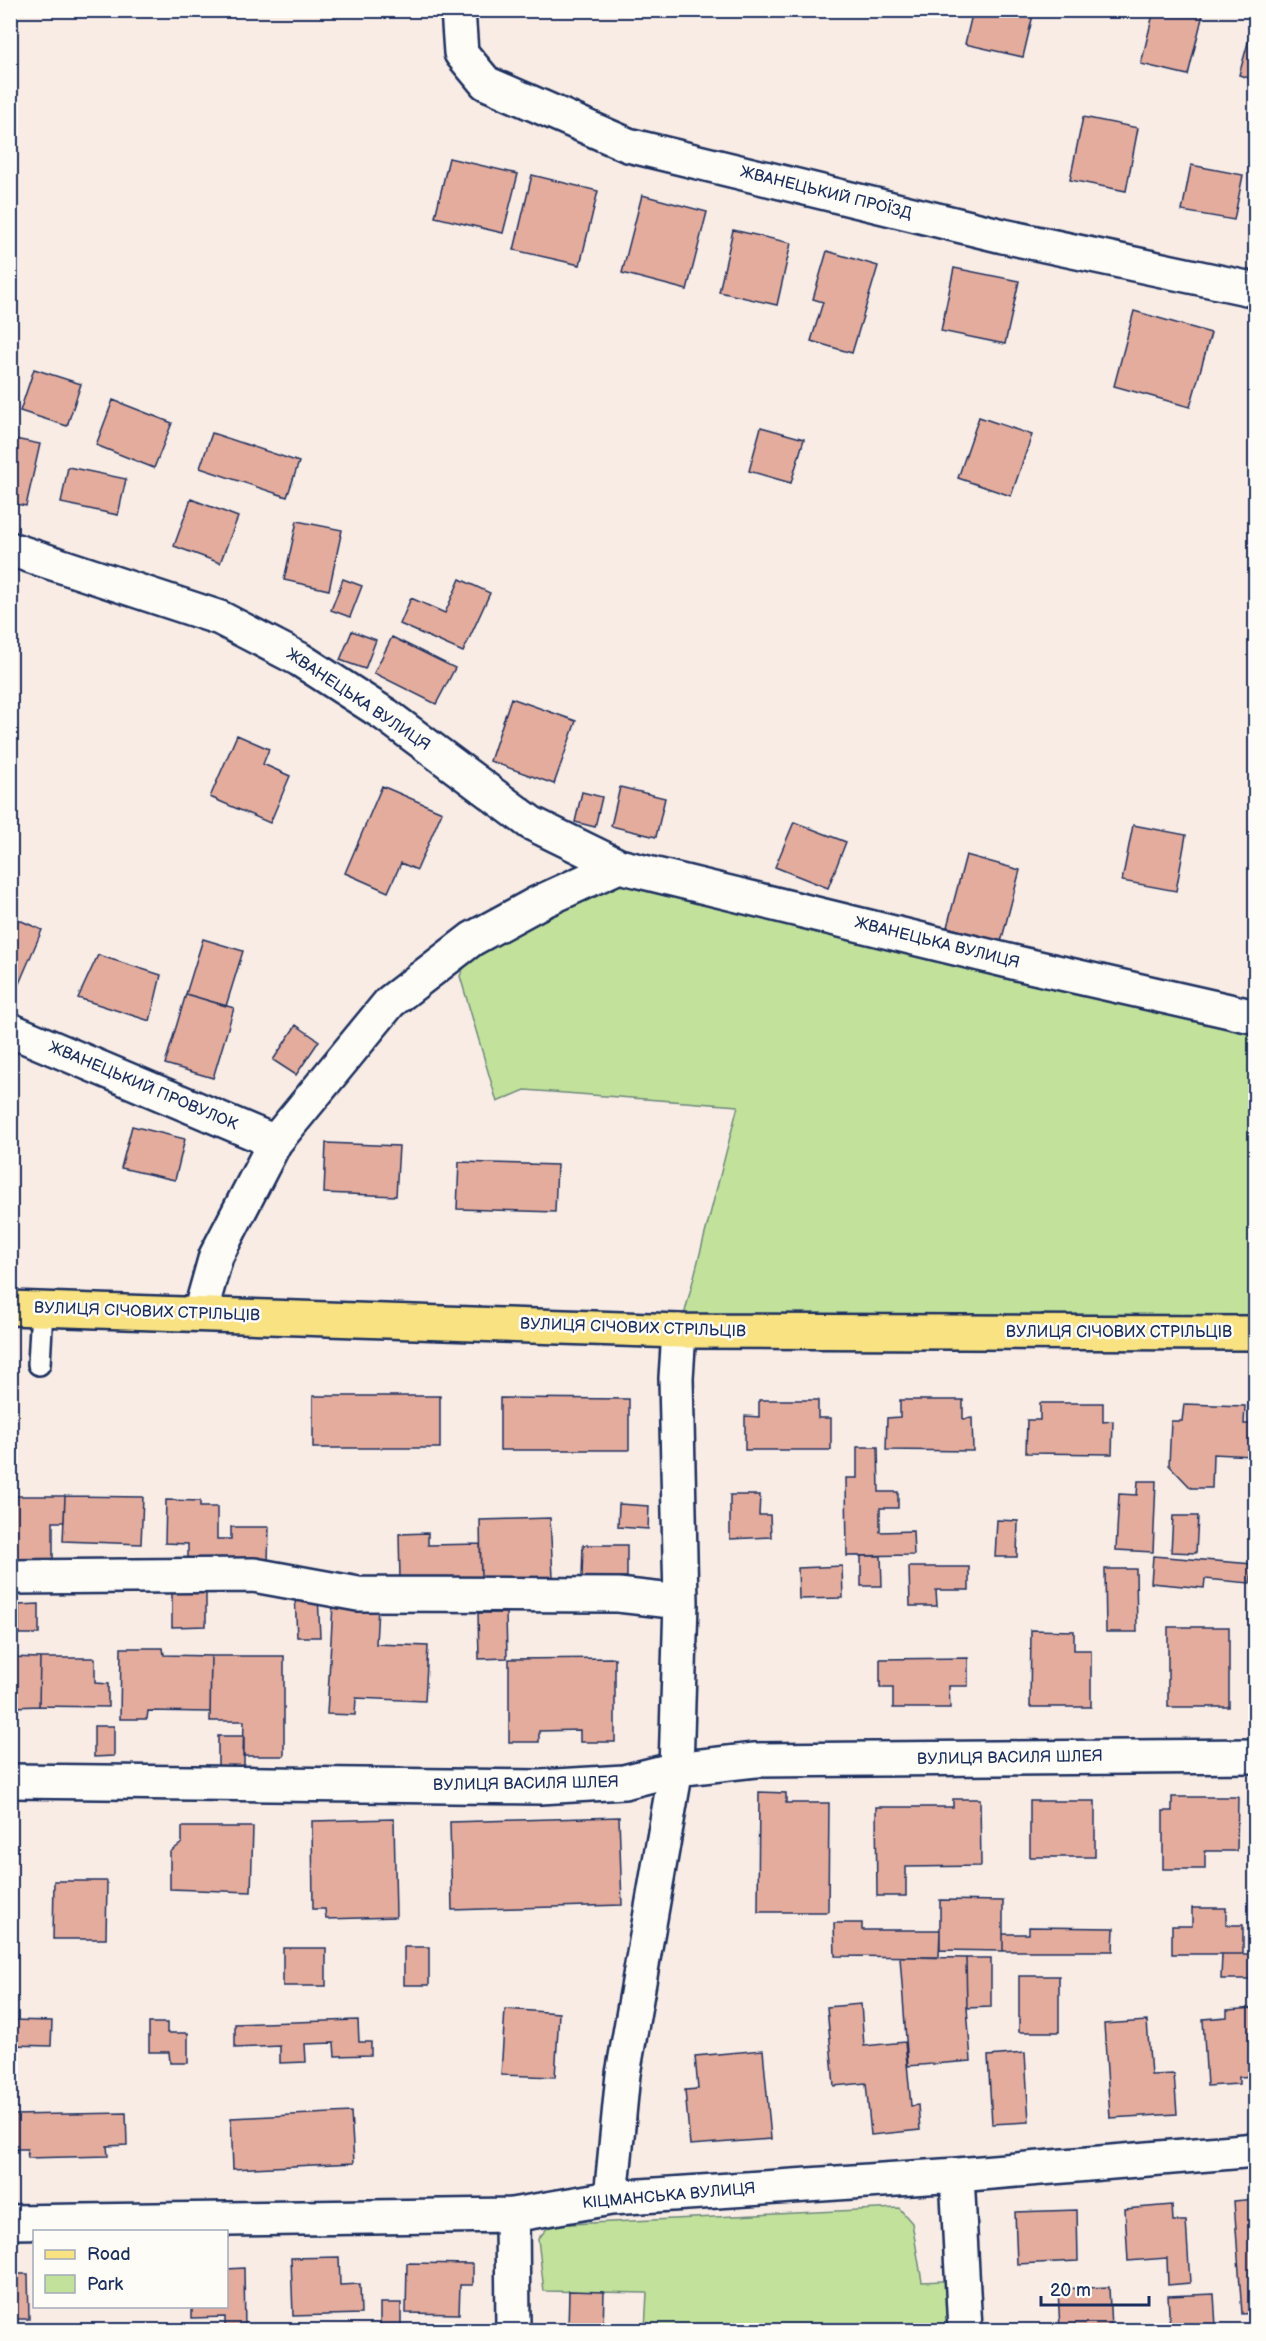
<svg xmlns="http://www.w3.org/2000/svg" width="1266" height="2341" font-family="'Balsamiq Sans',sans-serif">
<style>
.green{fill:#c2e29b;stroke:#6e887c;stroke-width:1.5}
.building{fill:#e4ac9c;stroke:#1b2f5e;stroke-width:1.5}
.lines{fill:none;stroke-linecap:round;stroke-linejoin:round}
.lane-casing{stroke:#1b2f5e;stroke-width:26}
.street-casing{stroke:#1b2f5e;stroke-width:38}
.primary-casing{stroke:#1b2f5e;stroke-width:38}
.lane{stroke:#fdfcf7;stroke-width:21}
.street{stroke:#fdfcf7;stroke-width:33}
.primary{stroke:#f8e281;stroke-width:33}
.labels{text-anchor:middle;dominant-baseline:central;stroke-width:5;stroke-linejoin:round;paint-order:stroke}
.street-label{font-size:16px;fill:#1b2f5e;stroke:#fdfcf7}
</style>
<rect width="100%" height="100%" fill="#f8ece5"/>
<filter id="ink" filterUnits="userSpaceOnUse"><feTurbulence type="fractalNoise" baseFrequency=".0167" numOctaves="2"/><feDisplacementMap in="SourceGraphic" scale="12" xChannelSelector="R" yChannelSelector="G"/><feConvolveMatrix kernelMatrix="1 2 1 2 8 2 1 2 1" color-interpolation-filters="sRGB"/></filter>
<g filter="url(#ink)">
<!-- green -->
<path class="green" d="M620,867L1255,1019V1334L680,1331L738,1106L525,1090L497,1102L460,976L475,943Z
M899,2208L912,2223L922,2282L963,2280L966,2330H645L647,2293L544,2291L538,2239L550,2225Z"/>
<!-- building -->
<path class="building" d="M973,10H1014L1033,15L1023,57L965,44Z
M1154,10H1204L1188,75L1141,64Z
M1252,28L1256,29V80L1239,75Z
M1083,117L1138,128L1126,191L1070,180Z
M449,158L518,174L503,233L435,217Z
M1191,165L1243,175L1234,220L1182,211Z
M532,175L598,191L580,265L514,250Z
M642,195L707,212L687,290L622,273Z
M733,230L791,243L777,305L719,292Z
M827,251L878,266L852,353L811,341L823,302L813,299Z
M954,268L1019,281L1005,344L941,331Z
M1134,311L1211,333L1190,407L1114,386Z
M34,369L81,384L67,426L20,411Z
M113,400L172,423L154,468L96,445Z
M979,417L1032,435L1011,496L958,478Z
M761,427L804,439L791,483L749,471Z
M212,433L299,462L287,497L200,468Z
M10,438L40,444L26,506L10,503Z
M68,467L126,479L118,515L61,503Z
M191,499L238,517L220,563L174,546Z
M297,521L342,530L329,590L284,580Z
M343,579L362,586L350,617L331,610Z
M460,579L490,593L463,652L400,624L411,598L445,613Z
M352,631L376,640L365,669L340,660Z
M392,637L455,668L436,704L374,673Z
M511,698L576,721L554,784L490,761Z
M237,735L269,749L263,764L290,776L270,823L210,797Z
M382,786L442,812L417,870L401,863L388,892L345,873Z
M620,787L665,798L656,837L611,826Z
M582,792L602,797L595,827L575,822Z
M794,822L846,842L828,888L775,867Z
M1133,825L1186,835L1176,891L1122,881Z
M966,855L1020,870L1001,942L947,927Z
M10,916L42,930L15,993L10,992Z
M203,939L243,951L226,1006L186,994Z
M98,955L161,975L150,1021L78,998Z
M186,994L234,1008L213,1078L165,1064Z
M296,1025L319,1041L296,1075L273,1060Z
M132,1126L185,1139L175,1180L121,1168Z
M326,1143L399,1146L396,1196L324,1193Z
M459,1162L557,1165L555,1212L457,1209Z
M313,1396H440V1448H313Z
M500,1398L629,1399V1450H500Z
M759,1400H818V1418H831V1450H745V1416L759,1417Z
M900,1400H963V1419L972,1418L973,1451L886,1450L887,1418L900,1417Z
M1040,1403H1103V1422L1113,1421L1112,1454L1026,1453L1027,1420H1040Z
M1184,1404L1245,1406L1244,1424H1255L1254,1456L1213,1454L1212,1488H1191L1169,1465L1171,1421H1182Z
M857,1447H878L879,1492H898V1508H880V1532L913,1531L914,1555L847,1556L846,1478H857Z
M1138,1481H1156L1153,1552L1116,1550L1119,1494L1137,1495Z
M730,1495H760L759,1515H770L771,1537L730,1539Z
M10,1496H65L64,1522H53V1559H13L14,1524H10Z
M65,1496L143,1497L141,1544L63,1541Z
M166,1500L200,1501V1507H217V1539H231V1527H269L268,1562L188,1561V1544L165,1543Z
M619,1504L649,1506L648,1529L618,1527Z
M1173,1516H1198L1196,1553L1171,1552Z
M550,1518L553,1577H481L480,1520Z
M997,1520L1018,1521L1017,1557H995Z
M428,1533V1545L480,1544L481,1577L400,1579L399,1534Z
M583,1545H627V1577H582Z
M861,1556H881L882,1586H861Z
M1153,1556L1253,1564L1250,1583L1205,1579L1204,1588L1151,1583Z
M842,1566L843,1598L799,1599L798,1568Z
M909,1567H969V1590H936L937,1606H910Z
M1105,1569H1136L1137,1632H1106Z
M172,1592H206V1626L172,1627Z
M318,1595L320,1637H297L295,1596Z
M39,1604V1634H19V1605Z
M333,1604L378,1607L376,1644L428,1646L425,1701L356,1698L355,1715L327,1714Z
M478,1613H506L507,1658L479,1659Z
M1168,1627H1229V1707H1168Z
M1031,1630L1074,1631V1650H1091V1707H1030Z
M121,1648H163L164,1655L211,1656L210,1712L148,1711L147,1719H120Z
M211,1656H284V1756H243L244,1721H210Z
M10,1657L40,1658L39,1706L13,1707V1730H10Z
M40,1658H95V1683L108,1684V1707L39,1706Z
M615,1658V1742H580V1730L539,1731V1742H509V1659Z
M968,1658V1686H949L950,1708H893V1688H880V1659Z
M94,1726H114V1756L94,1757Z
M218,1736H244V1770L218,1769Z
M759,1792L786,1793V1803H829L828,1912H758Z
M1172,1797H1238L1237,1851H1205V1869H1163V1811H1172Z
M953,1799H980L981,1866L906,1867V1896H877L876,1807H953Z
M1030,1801H1095V1857H1030Z
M619,1817L622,1905L452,1910L450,1822Z
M394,1819L396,1917L326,1919L325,1909H313L312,1821Z
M182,1827H253L251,1892L170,1889V1852L182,1843Z
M54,1881H107L106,1939H53Z
M940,1900L1003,1901V1951L940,1950Z
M1192,1908H1226V1925H1243V1954H1172V1926H1192Z
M834,1923H862V1930H940L939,1957L835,1956Z
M1029,1927L1114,1928L1113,1951H1003V1934H1029Z
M404,1947H429V1985H404Z
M283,1948H326V1986H283Z
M1222,1954H1256V1979H1221Z
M900,1957L966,1958L967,2008L971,2061L908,2066Z
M966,1958H991V2007L967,2008Z
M1019,1976H1059V2032H1019Z
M861,2004L864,2046L905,2042L911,2106L918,2105L920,2130L871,2135L866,2083L834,2086L827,2007Z
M1256,2008L1255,2076L1239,2077V2084L1207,2086L1203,2019L1227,2017V2010Z
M505,2009L559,2013L555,2077L501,2075Z
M10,2020L52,2021L51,2046L10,2045Z
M358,2020L359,2042H371V2055L335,2056L334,2043L305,2044L306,2062L280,2063V2046L235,2048V2024Z
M1147,2021L1151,2075L1174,2074L1177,2114L1110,2118L1104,2024Z
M149,2023H167V2033H188V2063H170L169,2052H149Z
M763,2050L771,2139L690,2145L685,2090L698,2089L695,2056Z
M1025,2053L1029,2122L992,2124L988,2056Z
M351,2112L354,2163L233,2169L231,2118Z
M126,2113L127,2145L107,2146L108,2156L28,2158L27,2149H13L12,2115Z
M1256,2199V2313L1242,2314L1234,2201Z
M1172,2205L1173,2221H1186L1190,2283L1168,2285L1167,2258L1128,2261L1125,2209Z
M1077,2210L1078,2261L1017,2264L1015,2212Z
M339,2257L340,2285L360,2284L361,2314L293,2316L291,2258Z
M407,2263L473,2264V2285H460L459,2314L406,2313Z
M244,2268L245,2330H225V2317L192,2318V2306H226V2269Z
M10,2274H28L29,2319H10Z
M1109,2287L1111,2330H1060L1058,2289Z
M569,2291L604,2292L603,2330H568Z
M1214,2294L1216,2327L1170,2329L1168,2296Z
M380,2303H401V2330H380Z"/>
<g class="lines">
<!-- lane casing -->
<g class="lane-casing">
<path id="lane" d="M39,1364L42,1309"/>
</g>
<!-- street casing -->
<g class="street-casing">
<path id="street" d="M458,10L461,53L486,83L628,145L1003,236L1256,290
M10,549L220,618L299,659L386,715L531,823L619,866
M10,1030L275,1142
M200,1313L216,1256L275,1142L390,1002L472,939L538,903L619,866L1021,964L1256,1017
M10,1577L254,1575L358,1594L618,1595L681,1602
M10,1781L540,1787L624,1782L676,1769L755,1760L1256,1756
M957,2175L965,2330
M611,2198L623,2074L676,1769L681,1602L676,1378L679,1331
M512,2215L513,2330
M10,2222L512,2215L611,2198L957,2175L1256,2150"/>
</g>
<!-- primary casing -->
<g class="primary-casing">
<path id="primary" d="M10,1308L679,1331L1256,1333"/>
</g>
<!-- lane -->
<use href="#lane" class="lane"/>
<!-- street -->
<use href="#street" class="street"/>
<!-- primary -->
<use href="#primary" class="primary"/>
</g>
</g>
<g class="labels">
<!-- street labels -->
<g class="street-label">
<text transform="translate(826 193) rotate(14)">ЖВАНЕЦЬКИЙ ПРОЇЗД</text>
<text transform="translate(358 700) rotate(34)">ЖВАНЕЦЬКА ВУЛИЦЯ</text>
<text transform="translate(937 943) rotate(14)">ЖВАНЕЦЬКА ВУЛИЦЯ</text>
<text transform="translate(143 1086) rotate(23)">ЖВАНЕЦЬКИЙ ПРОВУЛОК</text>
<text transform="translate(147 1312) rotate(2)">ВУЛИЦЯ СІЧОВИХ СТРІЛЬЦІВ</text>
<text transform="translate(633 1328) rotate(2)">ВУЛИЦЯ СІЧОВИХ СТРІЛЬЦІВ</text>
<text x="1119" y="1332">ВУЛИЦЯ СІЧОВИХ СТРІЛЬЦІВ</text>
<text transform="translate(1010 1758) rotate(-1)">ВУЛИЦЯ ВАСИЛЯ ШЛЕЯ</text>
<text transform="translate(526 1784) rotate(-1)">ВУЛИЦЯ ВАСИЛЯ ШЛЕЯ</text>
<text transform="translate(669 2196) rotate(-5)">КІЦМАНСЬКА ВУЛИЦЯ</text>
</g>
</g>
<!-- margin -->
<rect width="1266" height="2341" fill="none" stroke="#fdfcf7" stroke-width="36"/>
<rect x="18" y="18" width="1230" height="2305" fill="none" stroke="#1b2f5e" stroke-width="2" filter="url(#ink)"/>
<!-- legend -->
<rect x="33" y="2230" width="195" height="78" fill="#fdfcf7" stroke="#a3aaba" stroke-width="1.5"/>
<rect x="45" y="2250" width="30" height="9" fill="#f8e281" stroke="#a3aaba" stroke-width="1.5"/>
<text x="87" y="2260" font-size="18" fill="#1b2f5e">Road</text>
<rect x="45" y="2275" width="30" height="18" fill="#c2e29b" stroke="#a3aaba" stroke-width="1.5"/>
<text x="87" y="2290" font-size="18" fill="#1b2f5e">Park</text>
<!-- scale -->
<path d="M1041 2296v9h108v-9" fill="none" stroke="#1b2f5e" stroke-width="3"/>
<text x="1050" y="2296" font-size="18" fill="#1b2f5e" stroke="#fdfcf7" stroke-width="4.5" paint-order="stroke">20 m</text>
</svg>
